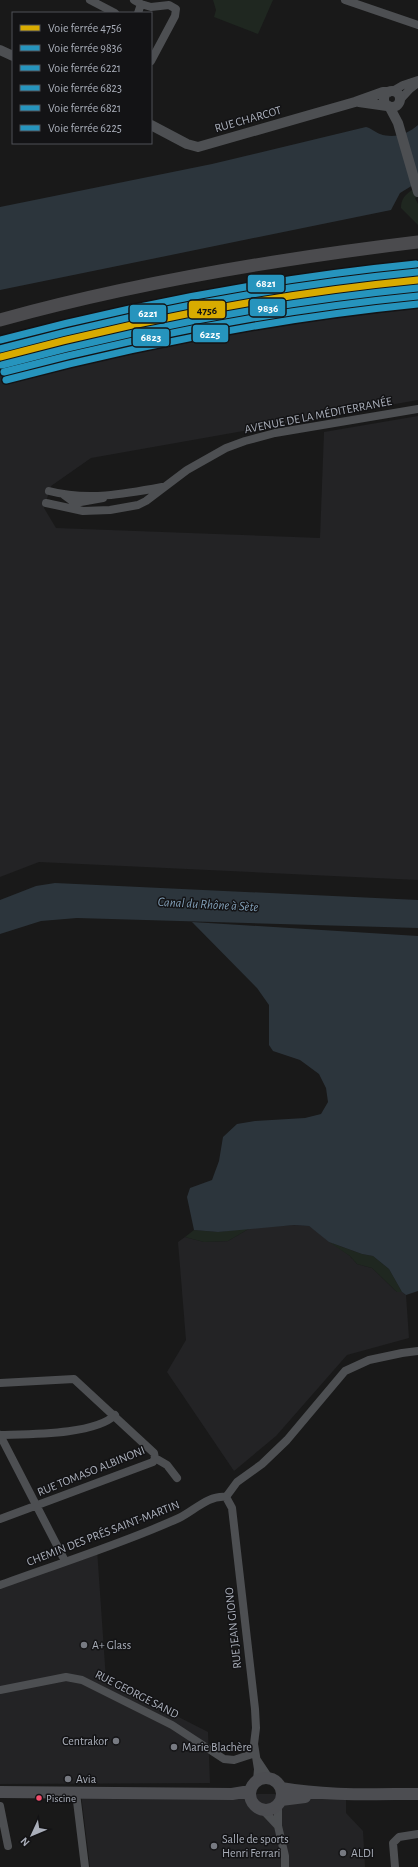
<svg xmlns="http://www.w3.org/2000/svg" width="418" height="1867" font-family="'Alegreya Sans',sans-serif">
<style>
.built{fill:#232325}
.green{fill:#1f2720}
.water{fill:#2c353c}
.lines{fill:none;stroke-linecap:round;stroke-linejoin:round}
.minor{stroke:#4d4f52;stroke-width:8}
.tertiary{stroke:#4d4f52;stroke-width:10}
.secondary{stroke:#4c4d51;stroke-width:12}
.primary{stroke:#4b4b4e;stroke-width:13}
.rail-casing{stroke:#4d4f51;stroke-width:3.5}
.rail{stroke:#131315;stroke-width:2;stroke-dasharray:6;stroke-linecap:butt}
.rail-1-casing{stroke:#131315;stroke-width:10}
.rail-2-casing{stroke:#131315;stroke-width:10}
.rail-3-casing{stroke:#131315;stroke-width:10}
.rail-4-casing{stroke:#131315;stroke-width:10}
.rail-5-casing{stroke:#131315;stroke-width:10}
.rail-6-casing{stroke:#131315;stroke-width:10}
.rail-1{stroke:#d8ab00;stroke-width:7}
.rail-2{stroke:#2694bd;stroke-width:7}
.rail-3{stroke:#2694bd;stroke-width:7}
.rail-4{stroke:#2694bd;stroke-width:7}
.rail-5{stroke:#2694bd;stroke-width:7}
.rail-6{stroke:#2694bd;stroke-width:7}
.poi-dot{fill:#777a82;stroke:#131315;stroke-width:1.5}
.bus-dot{fill:#f44d6c;stroke:#131315;stroke-width:1.5}
.labels{text-anchor:middle;dominant-baseline:central;stroke-width:3;stroke-linejoin:round;paint-order:stroke}
.bus-label{font-size:11px;fill:#aaafba;stroke:#131315;text-anchor:start}
.street-label{font-size:12px;fill:#aaafba;stroke:#131315}
.poi-label{font-size:12px;fill:#aaafba;stroke:#131315;text-anchor:start}
.water-label{font-size:13px;font-style:italic;fill:#819eb6;stroke:#131315}
.line-badge{stroke:#131315;stroke-width:1.5}
.badge-label{font-size:11px;text-anchor:middle;font-weight:bold;fill:#fff}
.pale-badge-label{font-size:11px;text-anchor:middle;font-weight:bold;fill:#111}
</style>
<rect width="100%" height="100%" fill="#191919"/>
<!-- built -->
<path class="built" d="M418,269V400L91,458L51,486L44,508L56,528L320,538L324,432L418,416V880L39,862L0,877V349L107,318L219,297L377,272Z
M294,1225L309,1226L350,1256L357,1264L372,1268L397,1292H402L406,1295L409,1338L347,1355L276,1436L234,1471L167,1372L186,1340L178,1242L185,1237L204,1242L228,1241L250,1228Z
M97,1549L106,1680L208,1732L210,1783L0,1784V1587Z
M81,1794H346V1813L363,1831L365,1867H90Z"/>
<!-- green -->
<path class="green" d="M213,0H273L258,34L214,17L216,10Z
M412,190L418,197L415,198L418,204V225L401,208C401,199 405,195 412,190Z
M250,1228L228,1241L204,1242L185,1237L194,1230L218,1232Z
M329,1242L362,1254L373,1256L389,1269L402,1292H397L372,1268L357,1264L350,1256Z"/>
<!-- water -->
<path class="water" d="M418,125V182L400,193L391,210L0,290V207L212,164L366,127C371,128 375,132 380,134C394,139 408,134 418,125Z
M55,883L418,900V928L77,918L41,921L0,934V900L36,886Z
M192,922L418,936V1291L406,1295L402,1292L389,1269L373,1256L362,1254L329,1242L309,1226L294,1225L218,1232L194,1230L187,1197L190,1188L212,1180L219,1161L223,1137L237,1124L255,1121L305,1118L321,1114L328,1102L326,1088L319,1074L300,1060L273,1051L269,1045V1005L257,988Z"/>
<g class="lines">
<!-- minor -->
<path class="minor" d="M90,0L115,13
M134,0L141,4L138,13
M345,0L418,25
M141,4L151,7L169,5L176,9L175,16L151,61
M391,92L403,85L418,80
M399,101L410,89L418,83
M49,491C87,501 125,494 162,487
M64,495L75,503L103,498
M46,503L83,511L110,510L138,505L146,501L187,470L226,448L245,441L275,433L418,409
M0,1383L74,1379L154,1453L155,1458L153,1462L0,1519
M0,1435L65,1561
M0,1435C28,1434 95,1435 115,1415
M155,1458L167,1465L177,1478
M226,1497L232,1508L255,1709L256,1728L254,1744L258,1769L257,1781
M0,1585C60,1563 122,1544 179,1518C194,1511 208,1495 226,1497L237,1482L262,1464L287,1440L345,1371L369,1360L402,1353L418,1351
M0,1690L66,1677L82,1680L172,1725L224,1759L234,1760L255,1753
M257,1760L269,1778
M76,1793L85,1867
M278,1805V1826L285,1856V1867
M0,1806L8,1846
M263,1810L278,1826
M395,1867L393,1843L399,1837L418,1834"/>
<!-- tertiary -->
<path class="tertiary" d="M0,50L13,56
M384 99a8 8 0 1 1 16 0a8 8 0 1 1-16 0Z
M359,102L387,106
M389,106L398,123L418,192
M151,125L187,144L198,147L355,102L383,92H389"/>
<!-- secondary -->
<path class="secondary" d="M250 1794a16 16 0 1 1 32 0a16 16 0 1 1-32 0Z
M281,1788C326,1796 372,1794 418,1794
M0,1792L232,1794L250,1791
M281,1800L305,1797"/>
<!-- primary -->
<path class="primary" d="M0,320C137,282 277,259 418,242"/>
<!-- rail casing -->
<g class="rail-casing">
<path id="rail" d="M0,370C136,332 277,304 418,293"/>
</g>
<!-- rail -->
<use href="#rail" class="rail"/>
<!-- rail-1 casing -->
<g class="rail-1-casing">
<path id="rail-1" d="M0,357C138,320 276,294 418,280"/>
</g>
<!-- rail-2 casing -->
<g class="rail-2-casing">
<path id="rail-2" d="M2,365C139,328 277,302 418,288"/>
</g>
<!-- rail-3 casing -->
<g class="rail-3-casing">
<path id="rail-3" d="M0,349C137,312 276,286 417,272"/>
</g>
<!-- rail-4 casing -->
<g class="rail-4-casing">
<path id="rail-4" d="M4,372C140,336 277,310 418,296"/>
</g>
<!-- rail-5 casing -->
<g class="rail-5-casing">
<path id="rail-5" d="M0,340C137,304 275,278 416,264"/>
</g>
<!-- rail-6 casing -->
<g class="rail-6-casing">
<path id="rail-6" d="M6,380C142,344 278,318 418,304"/>
</g>
<!-- rail-1 -->
<use href="#rail-1" class="rail-1"/>
<!-- rail-2 -->
<use href="#rail-2" class="rail-2"/>
<!-- rail-3 -->
<use href="#rail-3" class="rail-3"/>
<!-- rail-4 -->
<use href="#rail-4" class="rail-4"/>
<!-- rail-5 -->
<use href="#rail-5" class="rail-5"/>
<!-- rail-6 -->
<use href="#rail-6" class="rail-6"/>
</g>
<!-- markers -->
<g class="poi-dot">
<circle cx="84" cy="1645" r="4"/>
<circle cx="116" cy="1741" r="4"/>
<circle cx="174" cy="1747" r="4"/>
<circle cx="68" cy="1779" r="4"/>
<circle cx="214" cy="1846" r="4"/>
<circle cx="343" cy="1853" r="4"/>
</g>
<circle class="bus-dot" cx="39" cy="1798" r="3.5"/>
<g class="labels">
<!-- bus labels -->
<g class="bus-label">
<text x="46" y="1798">Piscine</text>
</g>
<!-- street labels -->
<g class="street-label">
<text transform="translate(248 119) rotate(-16)">RUE CHARCOT</text>
<text transform="translate(318 415) rotate(-11)">AVENUE DE LA MÉDITERRANÉE</text>
<text transform="translate(91 1471) rotate(-22)">RUE TOMASO ALBINONI</text>
<text transform="translate(103 1533) rotate(-21)">CHEMIN DES PRÉS SAINT-MARTIN</text>
<text transform="translate(233 1628) rotate(-96)">RUE JEAN GIONO</text>
<text transform="translate(137 1694) rotate(27)">RUE GEORGE SAND</text>
</g>
<!-- poi labels -->
<g class="poi-label">
<text x="92" y="1645">A+ Glass</text>
<text x="108" y="1741" text-anchor="end">Centrakor</text>
<text x="182" y="1747">Marie Blachère</text>
<text x="76" y="1779">Avia</text>
<text x="222" y="1839">Salle de sports<tspan x="222" dy="14">Henri Ferrari</tspan></text>
<text x="351" y="1853">ALDI</text>
</g>
<!-- water labels -->
<g class="water-label">
<text transform="translate(208 905) rotate(3)">Canal du Rhône à Sète</text>
</g>
</g>
<g class="line-badge">
<rect x="247" y="274" width="38" height="19" rx="4" fill="#2694bd"/>
<rect x="249" y="298" width="37" height="19" rx="4" fill="#2694bd"/>
<rect x="188" y="300" width="38" height="19" rx="4" fill="#d8ab00"/>
<rect x="129" y="304" width="38" height="19" rx="4" fill="#2694bd"/>
<rect x="192" y="324" width="37" height="19" rx="4" fill="#2694bd"/>
<rect x="132" y="328" width="38" height="19" rx="4" fill="#2694bd"/>
</g>
<g class="badge-label">
<text x="266" y="287">6821</text>
<text x="268" y="312">9836</text>
<text x="148" y="317">6221</text>
<text x="210" y="338">6225</text>
<text x="151" y="341">6823</text>
</g>
<g class="pale-badge-label">
<text x="207" y="314">4756</text>
</g>
<!-- legend -->
<rect x="12" y="12" width="140" height="132" fill="#131315" stroke="#4f5157"/>
<rect x="20" y="25" width="20" height="6" fill="#d8ab00" stroke="#4f5157"/>
<text x="48" y="32" font-size="12" fill="#aaafba">Voie ferrée 4756</text>
<rect x="20" y="45" width="20" height="6" fill="#2694bd" stroke="#4f5157"/>
<text x="48" y="52" font-size="12" fill="#aaafba">Voie ferrée 9836</text>
<rect x="20" y="65" width="20" height="6" fill="#2694bd" stroke="#4f5157"/>
<text x="48" y="72" font-size="12" fill="#aaafba">Voie ferrée 6221</text>
<rect x="20" y="85" width="20" height="6" fill="#2694bd" stroke="#4f5157"/>
<text x="48" y="92" font-size="12" fill="#aaafba">Voie ferrée 6823</text>
<rect x="20" y="105" width="20" height="6" fill="#2694bd" stroke="#4f5157"/>
<text x="48" y="112" font-size="12" fill="#aaafba">Voie ferrée 6821</text>
<rect x="20" y="125" width="20" height="6" fill="#2694bd" stroke="#4f5157"/>
<text x="48" y="132" font-size="12" fill="#aaafba">Voie ferrée 6225</text>
<!-- north arrow -->
<g transform="translate(32 1835) rotate(226)" stroke="#131315" stroke-width="3" paint-order="stroke">
<path d="M0-3L7 15L0 10L-7 15Z" fill="#aaafba"/>
<text y="-6" font-size="11" font-weight="bold" text-anchor="middle" fill="#aaafba">N</text>
</g>
</svg>
